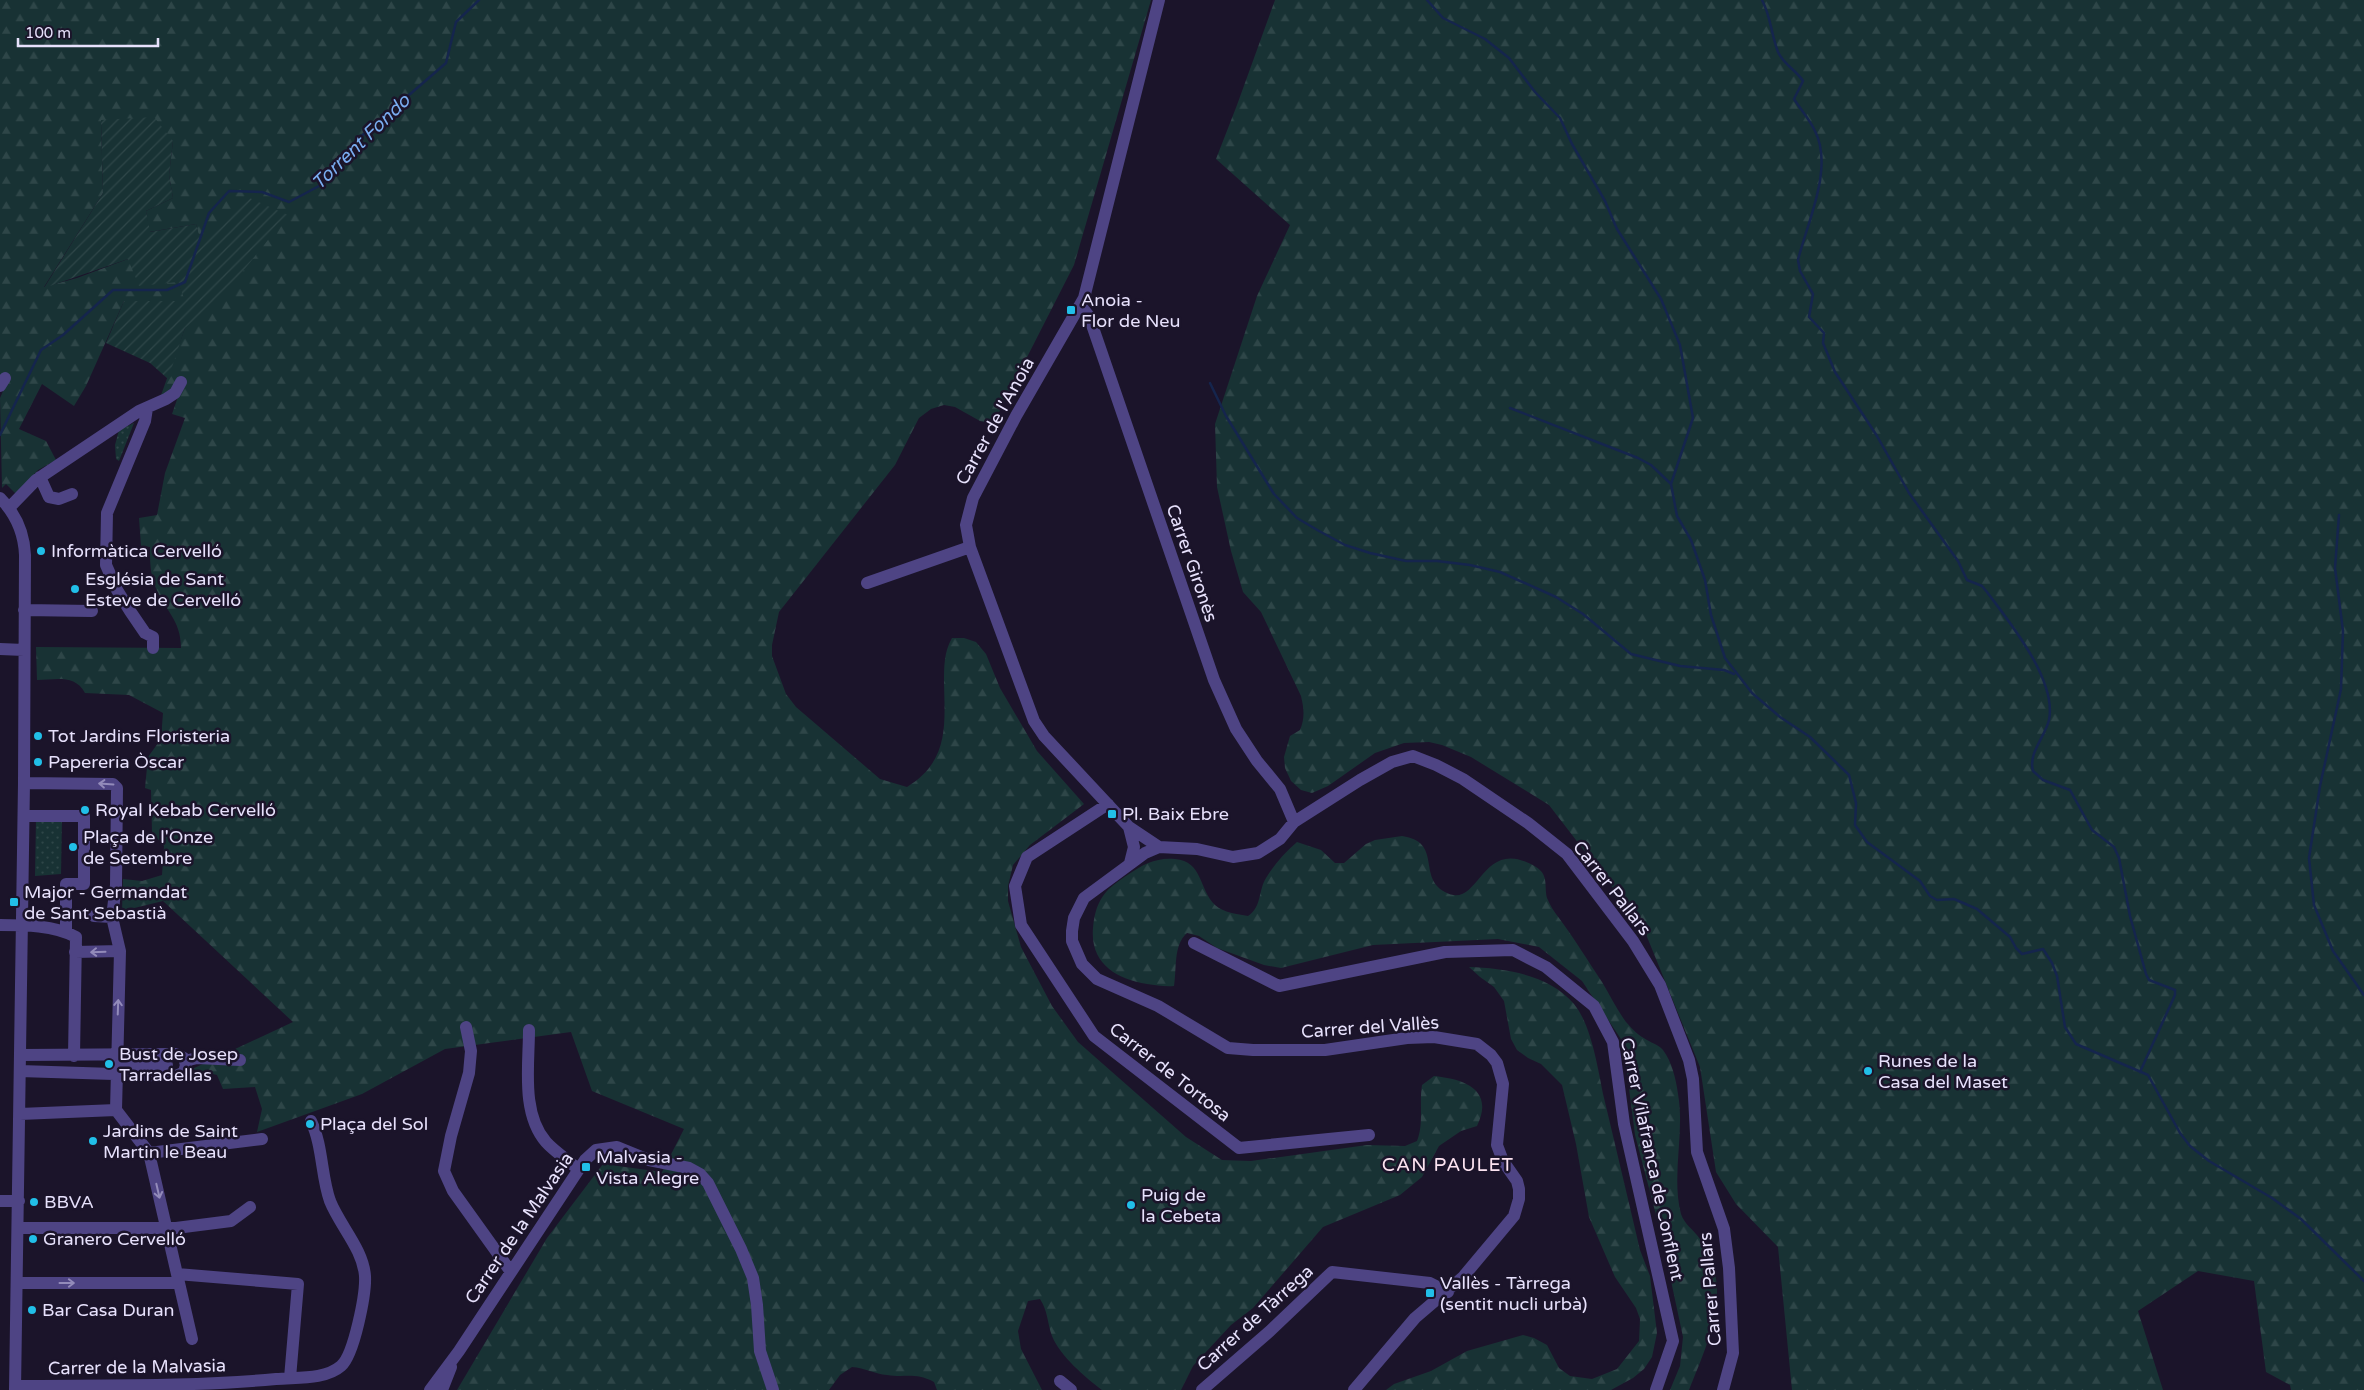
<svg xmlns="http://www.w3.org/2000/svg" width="2364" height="1390" font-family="'Varela Round',sans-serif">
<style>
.forest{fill:url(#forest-firs)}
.park{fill:url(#park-dots)}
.garden{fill:url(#garden-furrows)}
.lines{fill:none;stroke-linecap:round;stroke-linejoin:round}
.stream{stroke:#15254d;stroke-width:2.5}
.minor{stroke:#4e4484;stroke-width:12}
.oneway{stroke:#938bba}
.poi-dot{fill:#21bfe8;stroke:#1b142a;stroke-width:2}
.labels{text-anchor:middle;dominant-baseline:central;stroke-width:5;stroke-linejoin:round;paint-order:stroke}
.poi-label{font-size:18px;fill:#e7e1fc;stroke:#1b142a;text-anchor:start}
.street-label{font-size:18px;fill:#e7e1fc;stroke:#1b142a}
.water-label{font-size:19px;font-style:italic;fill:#7aadf1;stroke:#1b142a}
.neighbourhood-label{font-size:19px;letter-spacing:1px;fill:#fce3f0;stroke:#1b142a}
</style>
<defs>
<pattern id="forest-firs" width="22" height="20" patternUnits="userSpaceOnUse" patternTransform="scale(1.25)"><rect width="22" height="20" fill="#183234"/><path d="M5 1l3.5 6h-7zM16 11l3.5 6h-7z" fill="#2e4648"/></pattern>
<pattern id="park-dots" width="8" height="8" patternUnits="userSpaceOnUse" patternTransform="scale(1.25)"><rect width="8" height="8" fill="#183234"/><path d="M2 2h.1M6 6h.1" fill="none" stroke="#2e4648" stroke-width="1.8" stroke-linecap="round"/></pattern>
<pattern id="garden-furrows" width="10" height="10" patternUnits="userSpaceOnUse" patternTransform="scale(1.25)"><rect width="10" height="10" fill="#183234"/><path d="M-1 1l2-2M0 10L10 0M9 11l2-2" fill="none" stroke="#2e4648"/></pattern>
</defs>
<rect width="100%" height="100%" fill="#1b142a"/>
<!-- forest -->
<path class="forest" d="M0,0H1151L1074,265L993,424L980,421L955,407L944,405L931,409L919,418L895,465L779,612L772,645V656L786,694L796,707L880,779L907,787C949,761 945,726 944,682C944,666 944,652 952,638H964L976,642L986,654L1000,688L1037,751L1084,804L1030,845L1013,865L1008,886V901L1021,947L1052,1006L1078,1042L1186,1137L1222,1160L1251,1161L1367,1145L1405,1146L1417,1141C1424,1123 1419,1104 1422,1085L1434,1076C1463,1079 1495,1089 1477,1126L1461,1131L1439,1146L1422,1177L1400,1195L1323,1227L1253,1308L1231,1325L1193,1366L1181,1390H1102C1085,1377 1060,1356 1052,1336C1047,1322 1048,1311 1040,1299L1028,1301L1018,1331L1021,1349L1042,1390H937L934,1382C915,1372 906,1378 887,1375C875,1374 865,1368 852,1367L840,1375L829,1390H457L547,1238L603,1164L662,1172L684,1129L592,1091L571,1032L445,1049L362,1094L257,1132L262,1109L255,1087L223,1089L217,1075L192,1069L293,1022L163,901L122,911L123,879L142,881L162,875L164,846L152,832L151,790L145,788L148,757L161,739L163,713L129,695L85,693C75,674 55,680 37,680L36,647L181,648C181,619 164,610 155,586C150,574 150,560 150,547L141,546L139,518L157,515L165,473L185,418L172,414L180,391L160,398L185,328L201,246L196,224L149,232L146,211L173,198L169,175L173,141L101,120L103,193L44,287L77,278L128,259L178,282L186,301H124L86,386L74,406L42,384L19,429L46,441L56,460L38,470L16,494L6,484L2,488L0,398L8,380L0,376Z
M1275,0H2364V1390H2291L2290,1385L2266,1372L2254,1281L2198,1271L2138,1311L2163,1390H1792L1778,1247L1736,1204L1716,1172L1700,1067L1643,927L1549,805L1471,757L1442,745L1429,742L1404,743L1375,753L1328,786L1312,793L1301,790L1291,781L1285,768L1284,757L1290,736L1300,730C1305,718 1304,709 1301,696L1261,612L1243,592L1231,551L1217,487L1215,424L1257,296L1290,225L1216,159L1237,105Z
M1402,836C1443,842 1417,877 1445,892C1480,912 1480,833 1536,867C1549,875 1544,886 1547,898C1550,905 1554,912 1559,918C1574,938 1588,961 1602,982C1610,995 1617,1010 1626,1022C1632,1029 1639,1036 1647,1040C1652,1043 1659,1045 1663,1050C1672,1062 1676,1079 1678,1094C1685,1133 1671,1175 1681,1214C1684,1224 1694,1230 1700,1239C1703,1244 1706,1250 1709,1256C1730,1299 1705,1349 1689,1390H1670L1680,1366L1683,1337L1661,1234L1635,1135L1623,1042L1582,981L1539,947L1498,939L1373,945L1281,968L1264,965L1217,948L1199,936L1187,933C1173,945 1177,969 1174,986C1165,987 1156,985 1147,984C1116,979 1090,963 1093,928C1094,917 1096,906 1103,896C1109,887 1120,880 1129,874C1143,864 1158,857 1175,859C1203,861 1199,890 1215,905C1224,913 1237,914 1248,916C1262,907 1258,891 1266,878C1274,865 1285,852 1297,842L1321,850L1335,863H1344L1366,844L1375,840Z
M1469,967C1505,968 1550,975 1574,1004C1592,1026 1598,1070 1604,1098C1616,1148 1628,1199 1640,1250L1650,1276L1657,1333L1652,1357L1644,1369L1633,1378L1611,1390H1386L1394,1384L1431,1371L1467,1351L1523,1335L1534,1338L1547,1345L1559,1368L1570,1376L1592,1379L1617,1369L1639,1341L1640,1319L1636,1308L1615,1277L1589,1217L1576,1144L1562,1085L1541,1064L1528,1058L1517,1050L1511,1039L1504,1001L1494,987L1480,977Z"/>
<!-- park -->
<path class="park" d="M134,423L119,461L116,459L115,445L119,430Z
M36,819H62L61,874L35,876Z"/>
<!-- garden -->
<path class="garden" d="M154,117L173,141L169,175L173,198L146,211L150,232L196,224L202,246L245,196L288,215L223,296L185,328L168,379L150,363L106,343L124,301H185L178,282L139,286L128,259L44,288L103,193L101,120Z"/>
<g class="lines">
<!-- stream -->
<path class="stream" d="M1427,0L1443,18L1485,39L1509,58L1535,92L1560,118L1572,144L1605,201L1617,229L1661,299L1680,345L1693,418L1671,484
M1762,0C1771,17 1771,34 1778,52C1784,65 1796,70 1803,81L1794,99C1801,110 1810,120 1815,131C1834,168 1807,223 1798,260L1800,271L1813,294L1809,317L1824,333L1823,343L1835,372L1877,436L1909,493L1958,561L1967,580L1982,586L1987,592C2010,623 2057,680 2049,720C2045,737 2028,753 2033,771L2043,780L2070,790L2092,830L2114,847L2119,858L2130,916L2146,974L2149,980L2175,990V995L2140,1072
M1210,383L1226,416L1274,494L1297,518L1319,531L1345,545L1370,553L1406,561H1437L1470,565L1500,572L1556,597L1583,614L1631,654L1680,666L1724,670L1734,674
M1510,408L1638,458L1651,465L1671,484L1677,516L1691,540L1705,580L1711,615L1725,658L1752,693L1780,717L1810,737L1849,775L1856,803L1855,825L1867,842L1920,881L1930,896L1937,900L1954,899L1977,909L2010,937L2016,948L2022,954L2043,949L2052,963L2057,976L2065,1027L2076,1044L2148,1075L2180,1133L2190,1146L2209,1161L2272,1198L2301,1219L2364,1281
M0,435L41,350L63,335L113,290H167L185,282L209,213L229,191L262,192L289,202L321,185L357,140L446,63L456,22L479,0
M2339,515L2335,568L2343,631L2341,689L2320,786L2309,858L2314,905L2333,951L2364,995"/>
<!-- minor -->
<path class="minor" d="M1080,305L1089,316L1214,680L1236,729L1257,761L1280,789L1294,822
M0,386L5,378
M147,408L145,421L107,513L106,565L117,590L130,611L145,633L153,637V648
M40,477L49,497L59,499L72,494
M0,498C16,514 24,533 25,555L24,783L15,1390
M9,508L36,480L139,411L166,399L175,393L181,382
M867,583L970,547
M24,610L92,611
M0,649L24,650
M24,783L113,784L117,788L116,885L112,917L120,951L116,1110
M1108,804L1027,857L1015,886L1021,925L1094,1036L1239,1148L1369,1135
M24,816H84V884H66V932
M1129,827L1134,847L1130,863
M1159,847L1129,827L1044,736L1034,721L970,547L966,525L973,498L1016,416L1084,298L1159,0
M94,916L112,917
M0,925C24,925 54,925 76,937L74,1056
M1194,943L1279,986L1445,952L1513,950L1546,967L1594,1006L1613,1042L1624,1124L1673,1341L1656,1390
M75,952L120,951
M466,1027L471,1051L469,1073L451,1136L444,1171L453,1191L511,1272
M529,1030C529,1065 521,1113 546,1142C555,1152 568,1160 578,1169
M20,1055L176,1054L184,1058L186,1065L184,1072L176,1076L20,1071
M185,1061L197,1058L240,1060
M123,1065H167
M116,1110L149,1153L192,1339
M20,1114L116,1110
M149,1153L262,1139
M0,1201H19
M19,1228H176L231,1221L250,1207
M177,1274L298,1284L290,1378
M18,1283H179
M1060,1381L1071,1390
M16,1386C102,1385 189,1387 276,1379C296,1377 325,1380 341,1366C354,1355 366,1294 365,1276C363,1249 340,1226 330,1201C321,1176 323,1146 311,1121
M430,1390L459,1351L585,1160L596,1150L617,1147L649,1160L689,1168L700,1174L708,1183L741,1249L753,1278L757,1305L760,1351L773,1390
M442,1390L451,1367
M1202,1390L1270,1331L1332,1272L1430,1283L1448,1292
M1354,1390L1415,1318L1463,1277L1514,1216L1519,1199V1189L1517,1181L1503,1161L1497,1145L1503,1084L1497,1063L1491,1055L1477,1044L1434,1037L1407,1038L1325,1050H1253L1228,1048L1158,1006L1097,979L1082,964L1072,941V931L1074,918L1084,898L1145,853L1159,847L1197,849L1233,857L1258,853L1280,839L1294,822L1360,780L1392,762L1413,756L1436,765L1463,779L1528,823L1567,854L1633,941L1660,985L1689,1060L1693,1079L1697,1152L1724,1229L1729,1268L1733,1353L1723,1390"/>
</g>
<!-- one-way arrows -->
<defs><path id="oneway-shaft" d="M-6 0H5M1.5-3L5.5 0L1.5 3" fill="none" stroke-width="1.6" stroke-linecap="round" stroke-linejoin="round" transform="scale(1.25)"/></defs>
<g class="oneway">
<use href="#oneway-shaft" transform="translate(106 784) rotate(-176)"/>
<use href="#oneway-shaft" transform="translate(98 952) rotate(178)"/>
<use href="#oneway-shaft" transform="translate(118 1007) rotate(-88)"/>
<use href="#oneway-shaft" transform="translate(158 1191) rotate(77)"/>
<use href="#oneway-shaft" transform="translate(67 1283)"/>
</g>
<!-- markers -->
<g class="poi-dot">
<rect x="1066" y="305" width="10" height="10" rx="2.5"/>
<circle cx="41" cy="551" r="5"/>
<circle cx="75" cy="589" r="5"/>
<circle cx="38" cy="736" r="5"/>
<circle cx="38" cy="762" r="5"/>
<circle cx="85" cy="810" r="5"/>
<rect x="1107" y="809" width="10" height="10" rx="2.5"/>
<circle cx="73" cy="847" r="5"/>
<rect x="9" y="897" width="10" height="10" rx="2.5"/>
<circle cx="109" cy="1064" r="5"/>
<circle cx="1868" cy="1071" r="5"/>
<circle cx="310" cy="1124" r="5"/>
<circle cx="93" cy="1141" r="5"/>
<rect x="581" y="1162" width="10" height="10" rx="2.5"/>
<circle cx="34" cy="1202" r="5"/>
<circle cx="1131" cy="1205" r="5"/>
<circle cx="33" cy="1239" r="5"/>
<rect x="1425" y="1288" width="10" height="10" rx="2.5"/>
<circle cx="32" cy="1310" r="5"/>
</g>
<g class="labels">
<!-- poi labels -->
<g class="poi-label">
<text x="1081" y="300">Anoia -<tspan x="1081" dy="21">Flor de Neu</tspan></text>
<text x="51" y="551">Informàtica Cervelló</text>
<text x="85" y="579">Església de Sant<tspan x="85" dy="21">Esteve de Cervelló</tspan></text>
<text x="48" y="736">Tot Jardins Floristeria</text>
<text x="48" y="762">Papereria Òscar</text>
<text x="95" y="810">Royal Kebab Cervelló</text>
<text x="1122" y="814">Pl. Baix Ebre</text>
<text x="83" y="837">Plaça de l'Onze<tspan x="83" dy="21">de Setembre</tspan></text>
<text x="24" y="892">Major - Germandat<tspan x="24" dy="21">de Sant Sebastià</tspan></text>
<text x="119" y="1054">Bust de Josep<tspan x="119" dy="21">Tarradellas</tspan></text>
<text x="1878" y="1061">Runes de la<tspan x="1878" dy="21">Casa del Maset</tspan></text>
<text x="320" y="1124">Plaça del Sol</text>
<text x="103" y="1131">Jardins de Saint<tspan x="103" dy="21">Martin le Beau</tspan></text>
<text x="596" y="1157">Malvasia -<tspan x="596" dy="21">Vista Alegre</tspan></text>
<text x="1141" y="1195">Puig de<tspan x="1141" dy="21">la Cebeta</tspan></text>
<text x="44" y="1202">BBVA</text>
<text x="43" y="1239">Granero Cervelló</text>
<text x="1440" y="1283">Vallès - Tàrrega<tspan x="1440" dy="21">(sentit nucli urbà)</tspan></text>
<text x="42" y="1310">Bar Casa Duran</text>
</g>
<!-- street labels -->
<g class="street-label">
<text transform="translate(995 421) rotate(-61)">Carrer de l'Anoia</text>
<text transform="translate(1192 563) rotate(71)">Carrer Gironès</text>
<text transform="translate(1612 888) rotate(52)">Carrer Pallars</text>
<text transform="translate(1370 1027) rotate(-4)">Carrer del Vallès</text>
<text transform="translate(1170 1072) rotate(38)">Carrer de Tortosa</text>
<text transform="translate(1652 1159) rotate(78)">Carrer Vilafranca de Conflent</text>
<text transform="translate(519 1228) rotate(-56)">Carrer de la Malvasia</text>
<text transform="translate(1710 1289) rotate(-95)">Carrer Pallars</text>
<text transform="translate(1255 1318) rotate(-42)">Carrer de Tàrrega</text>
<text transform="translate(137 1367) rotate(-1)">Carrer de la Malvasia</text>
</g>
<!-- water labels -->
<g class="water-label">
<text transform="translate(361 142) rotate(-44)">Torrent Fondo</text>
</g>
<!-- neighbourhood labels -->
<g class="neighbourhood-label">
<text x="1448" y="1165">CAN PAULET</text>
</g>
</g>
<!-- scale -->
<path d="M18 38v8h140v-8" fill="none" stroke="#e7e1fc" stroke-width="2.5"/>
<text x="25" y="38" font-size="15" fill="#e7e1fc" stroke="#1b142a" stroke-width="4" paint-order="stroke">100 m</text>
</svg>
